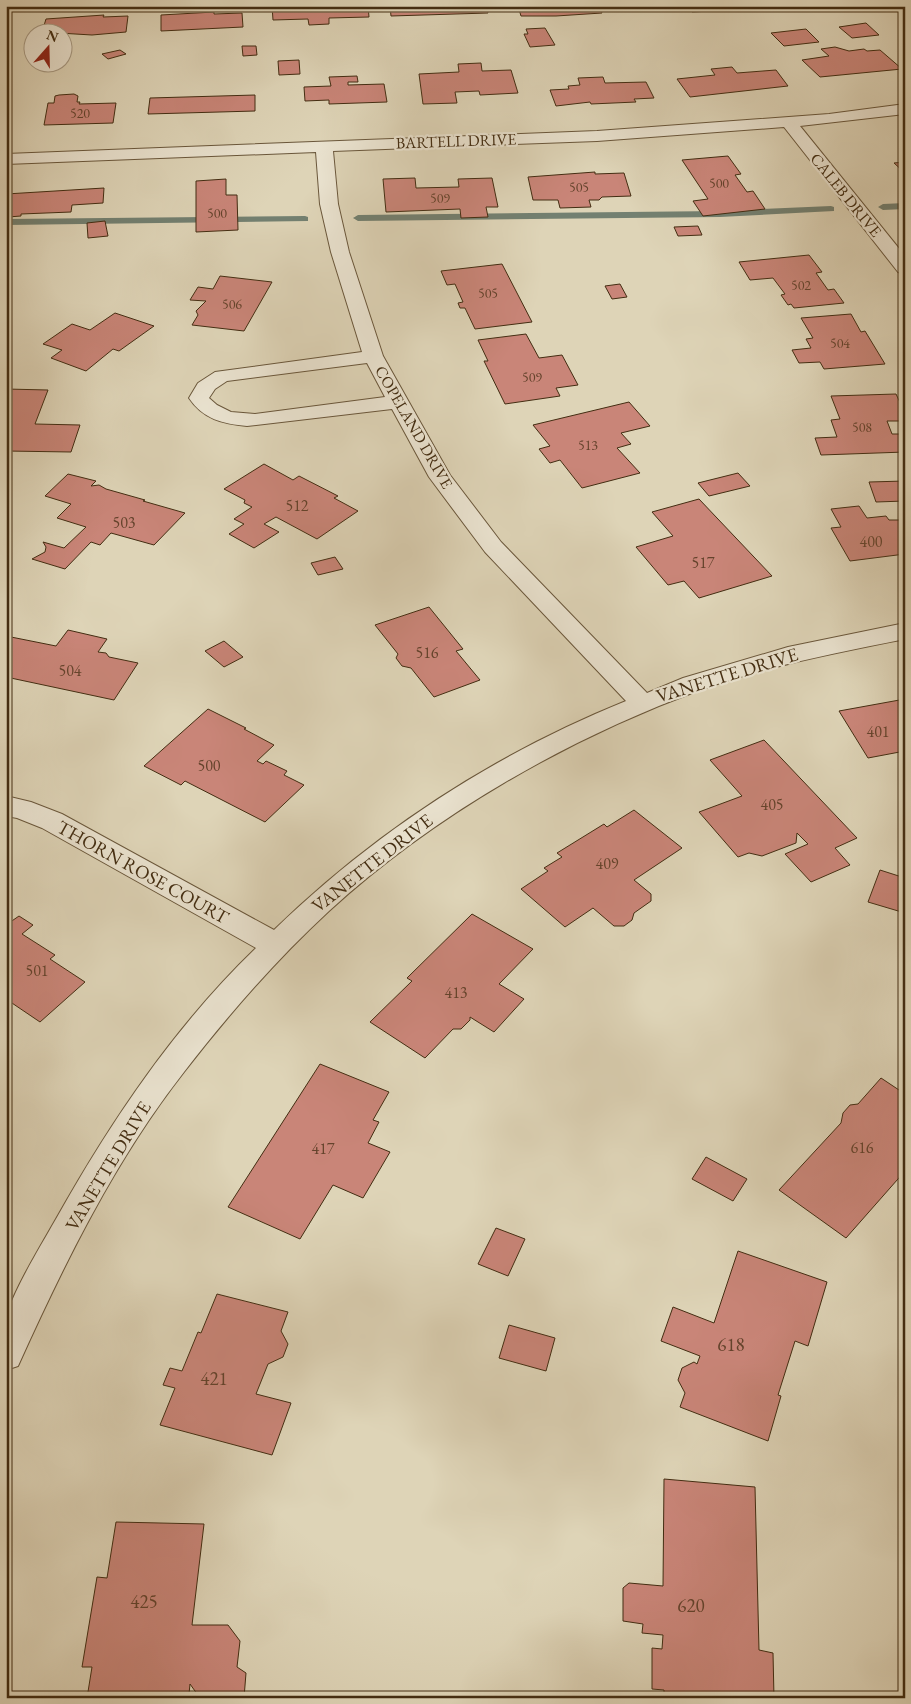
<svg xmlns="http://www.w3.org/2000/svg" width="911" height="1704" font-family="'EB Garamond',serif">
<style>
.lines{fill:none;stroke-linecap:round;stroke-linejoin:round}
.stream{fill:#738071;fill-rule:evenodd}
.building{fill:#c98578;stroke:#432d12}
.minor-casing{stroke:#6a573b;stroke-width:2}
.minor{fill:#eae3d0;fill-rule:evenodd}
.labels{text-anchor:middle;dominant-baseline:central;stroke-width:4.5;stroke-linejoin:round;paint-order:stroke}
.far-number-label{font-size:14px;fill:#64432c}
.far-street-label{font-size:16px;fill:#432d12;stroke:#eae3d0}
.number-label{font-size:16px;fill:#64432c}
.street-label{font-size:19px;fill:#432d12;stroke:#eae3d0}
.near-number-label{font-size:19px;fill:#64432c}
</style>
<rect width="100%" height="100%" fill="#ded4b7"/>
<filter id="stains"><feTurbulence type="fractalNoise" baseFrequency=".004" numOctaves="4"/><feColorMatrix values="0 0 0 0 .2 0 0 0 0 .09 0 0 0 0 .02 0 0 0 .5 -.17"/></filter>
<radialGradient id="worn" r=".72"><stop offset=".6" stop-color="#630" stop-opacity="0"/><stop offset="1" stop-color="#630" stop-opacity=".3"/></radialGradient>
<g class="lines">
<!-- stream -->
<path class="stream" d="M905,203V209L883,210L878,207L883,204Z
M831,206L834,207V211L720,217L358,221L353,218L358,215L720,211Z
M305,216L308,217V221L6,225V219Z"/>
</g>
<!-- building -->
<path class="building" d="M272,6H368L369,17L329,18V24L309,25L308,19L273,20Z
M390,6H486L488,13L391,16Z
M518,6H599L602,13L556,16H521Z
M649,6H709L711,11L692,12L690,8L650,9Z
M214,12V14L242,13L243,27L161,31V15Z
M104,15L103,17L128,16L126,32L92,35L42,32L46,19Z
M866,23L879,35L852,38L839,27Z
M545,28L555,45L530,47L524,34H528L526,29Z
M806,29L819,42L784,46L771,33Z
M242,46H256L257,55L243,56Z
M835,47L849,51L864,49L867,51L880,50L902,69L820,77L802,60L829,56L821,49Z
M120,50L126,54L108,59L102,54Z
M299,60L300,74L279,75L278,61Z
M481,63L482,71L511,70L518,93L480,95L479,91L455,92L457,103L423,104L419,74L459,72L458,64Z
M732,67L737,73L776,70L788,86L690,97L677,79L715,75L711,69Z
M357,76L358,82H348V85L384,84L387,102L329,104V100L305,101L304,87L331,86L329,77Z
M603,77L605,83L646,82L654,98L634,99L636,102L591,104L590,102L556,106L550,90L569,89L568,86L580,85L578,78Z
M74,94L78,96L77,102H80L79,104L116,103L113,123L44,125L48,103H54L55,96L59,95Z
M255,95V111L148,114L150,98Z
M728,156L741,174L735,175L747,192L753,191L765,209L703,216L693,201L708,199L682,160Z
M905,162V173L894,163Z
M595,172V174L624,173L631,196L602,197L599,200H589L591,207L560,208L558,200H533L528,177Z
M415,178L416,188L459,187L458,179L492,178L498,207H486L488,217L461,218L460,209L386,212L383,179Z
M226,179V195H237L238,230L196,232V181Z
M104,188L103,203L72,205L71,212L21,214V216L8,217V214H6V194Z
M105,221L108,236L88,238L87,223Z
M698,226L702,235L678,236L674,227Z
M809,255L822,272L816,273L828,290L834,289L844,303L794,308L791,304L788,305L781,295L785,294L773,278L750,280L739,262Z
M502,264L532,322L475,329L465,308H460L458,303L463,302L455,284L447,285L441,271Z
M220,276L272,282L244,331L192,325L198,315L196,311L206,301L190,300L198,287L213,289Z
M620,284L627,297L612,299L605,286Z
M115,313L154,326L119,351L113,349L86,371L51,358L62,350L43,344L72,324L90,330Z
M851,314L861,332L865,331L885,364L824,369L820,362L799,363L792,350L811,348L806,339L813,338L801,318Z
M526,334L539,358L562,355L578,385L556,388L560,396L505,404L484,361H488L478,340Z
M6,389L48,390L35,424L80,425L71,452L6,451Z
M896,394L905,413V421H887L892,434H905V452L821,455L815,438L837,437L831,420L840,419L831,396Z
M629,402L650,426L621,433L631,444L617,448L640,473L582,488L560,460L550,463L539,449L550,446L533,425Z
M264,464L293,480L299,476L338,496L334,498L358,511L317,539L276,517L264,524L279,532L254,548L229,534L244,524L234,519L252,507L244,503L245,500L224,489Z
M738,473L750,486L709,496L698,483Z
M68,474L96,481L91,486L99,485L106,489L145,500L143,501L185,513L154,545L111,533L100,545L91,542L65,569L32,559L45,552L46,547L43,542L64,548L86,527L57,518L71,504L45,496Z
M905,481V501L876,502L869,482Z
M699,499L772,576L699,598L684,581L668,585L636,547L673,536L652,512Z
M859,506L867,518L886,516L889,520H905V554L850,561L831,528L841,527L831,509Z
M335,557L343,569L318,575L311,563Z
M429,607L463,649L456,651L480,680L434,697L411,668L402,666L396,658L398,654L375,625Z
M68,630L107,639L98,652L106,653L109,657L138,663L114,700L6,677V643L11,637L56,646Z
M224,641L243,657L224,667L205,651Z
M905,699V751L868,758L839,711Z
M208,709L246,728L244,729L274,745L257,761L263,764L266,761L287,771L284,775L304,785L265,822L185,781L181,785L144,766Z
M764,740L857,838L835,848L850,865L811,882L785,854L808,844L797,833L796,843L762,856L749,853L738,857L699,812L742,796L710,760Z
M634,810L682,848L634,880L651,894V901L634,913L632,920L624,926H614L593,908L565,927L521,889L548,871L544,868L562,857L557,853L604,824L607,827Z
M880,870L905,878V913L868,902Z
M472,914L533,949L499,984L524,999L494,1032L470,1017V1020L461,1029H453L425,1058L370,1022L412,981L407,978Z
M19,916L33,925L22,934L55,955L50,959L85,982L40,1022L6,999V925Z
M320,1064L389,1092L373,1120L379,1122L368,1143L390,1152L363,1198L333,1185L300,1239L228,1207Z
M881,1078L905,1094V1171L846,1238L779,1190L841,1123L843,1113L850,1105L858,1104Z
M706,1157L747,1179L733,1201L692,1179Z
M496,1228L525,1239L508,1276L478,1264Z
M738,1251L827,1282L808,1346L795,1341L778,1395L781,1396L768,1441L680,1407L685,1393L678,1380L682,1368L694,1362L697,1364L700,1356L661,1341L673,1307L714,1323Z
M217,1294L288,1312L281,1331L288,1344L283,1357L268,1364L256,1394L291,1403L272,1455L160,1425L175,1388L163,1385L170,1368L182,1371L198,1332L201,1333Z
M509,1325L555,1338L546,1371L499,1358Z
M664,1479L755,1487L759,1650L773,1653L774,1698H664V1690L652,1689V1648L662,1649L663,1635L642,1633L643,1624L623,1621V1588L629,1583L663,1586Z
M116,1522L204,1524L192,1625H228L240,1641L237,1667L246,1673L244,1698H200L190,1684L189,1694L186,1698H87L92,1667H82L97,1577L107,1578Z"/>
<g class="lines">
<!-- minor casing -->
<g class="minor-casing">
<path id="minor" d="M905,104V114L800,126L905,256V274L898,272L784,127L597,141L333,151L338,204L349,252L383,356L450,475L501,542L647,693L683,678L788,647L905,623V639C836,653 767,666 700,690C567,739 434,815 329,911C276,960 228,1015 184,1072C115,1160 64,1264 18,1366L6,1370C6,1357 3,1325 7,1313C18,1283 40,1247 56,1219C111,1121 175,1026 256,948L42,828L17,818L6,816V796L31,802L62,814L274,930C375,832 495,754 626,701L485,552L429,477L392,409L247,426C223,424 203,419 189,398L198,383L215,372L362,352L331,252L320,204L316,152L6,164V154L597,131L829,114ZM367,363L385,397L255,414L231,412L217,405L209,398L215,389L227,381Z"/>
</g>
<!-- minor -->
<use href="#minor" class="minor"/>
</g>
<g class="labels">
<!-- far-number labels -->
<g class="far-number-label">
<text x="80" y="113">520</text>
<text x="719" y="183">500</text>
<text x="579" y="187">505</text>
<text x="440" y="198">509</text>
<text x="217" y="213">500</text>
<text x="801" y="285">502</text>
<text x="488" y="293">505</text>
<text x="232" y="304">506</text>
<text x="840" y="343">504</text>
<text x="532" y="377">509</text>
<text x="862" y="427">508</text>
<text x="588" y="445">513</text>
</g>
<!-- far-street labels -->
<g class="far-street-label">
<text transform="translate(456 141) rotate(-2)">BARTELL DRIVE</text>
<text transform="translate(846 195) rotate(51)">CALEB DRIVE</text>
<text transform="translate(414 427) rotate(60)">COPELAND DRIVE</text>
</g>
<!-- number labels -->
<g class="number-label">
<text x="297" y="505">512</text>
<text x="124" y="522">503</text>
<text x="871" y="541">400</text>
<text x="703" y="562">517</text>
<text x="427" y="652">516</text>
<text x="70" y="670">504</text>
<text x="878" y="731">401</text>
<text x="209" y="765">500</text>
<text x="772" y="804">405</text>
<text x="607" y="863">409</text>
<text x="37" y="970">501</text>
<text x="456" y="992">413</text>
<text x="862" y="1147">616</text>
<text x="323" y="1148">417</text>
</g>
<!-- street labels -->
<g class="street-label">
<text transform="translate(727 675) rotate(-17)">VANETTE DRIVE</text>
<text transform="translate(372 863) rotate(-38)">VANETTE DRIVE</text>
<text transform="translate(143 872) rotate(29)">THORN ROSE COURT</text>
<text transform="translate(108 1166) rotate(-59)">VANETTE DRIVE</text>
</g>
<!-- near-number labels -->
<g class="near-number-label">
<text x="731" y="1344">618</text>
<text x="214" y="1378">421</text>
<text x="144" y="1601">425</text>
<text x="691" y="1605">620</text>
</g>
</g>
<!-- margin -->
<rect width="911" height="1704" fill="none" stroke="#ded4b7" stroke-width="25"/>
<rect x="8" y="8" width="896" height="1689" fill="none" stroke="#432d12" stroke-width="2.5"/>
<rect x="12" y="12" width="886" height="1679" fill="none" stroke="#432d12"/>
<!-- north arrow -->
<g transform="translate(48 48) rotate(20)"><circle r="24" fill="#eae3d0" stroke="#a79a84"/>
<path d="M0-4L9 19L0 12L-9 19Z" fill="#8f2418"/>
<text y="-8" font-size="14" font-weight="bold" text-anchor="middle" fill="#432d12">N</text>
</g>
<rect width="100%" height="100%" filter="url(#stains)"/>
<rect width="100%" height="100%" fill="url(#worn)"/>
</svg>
